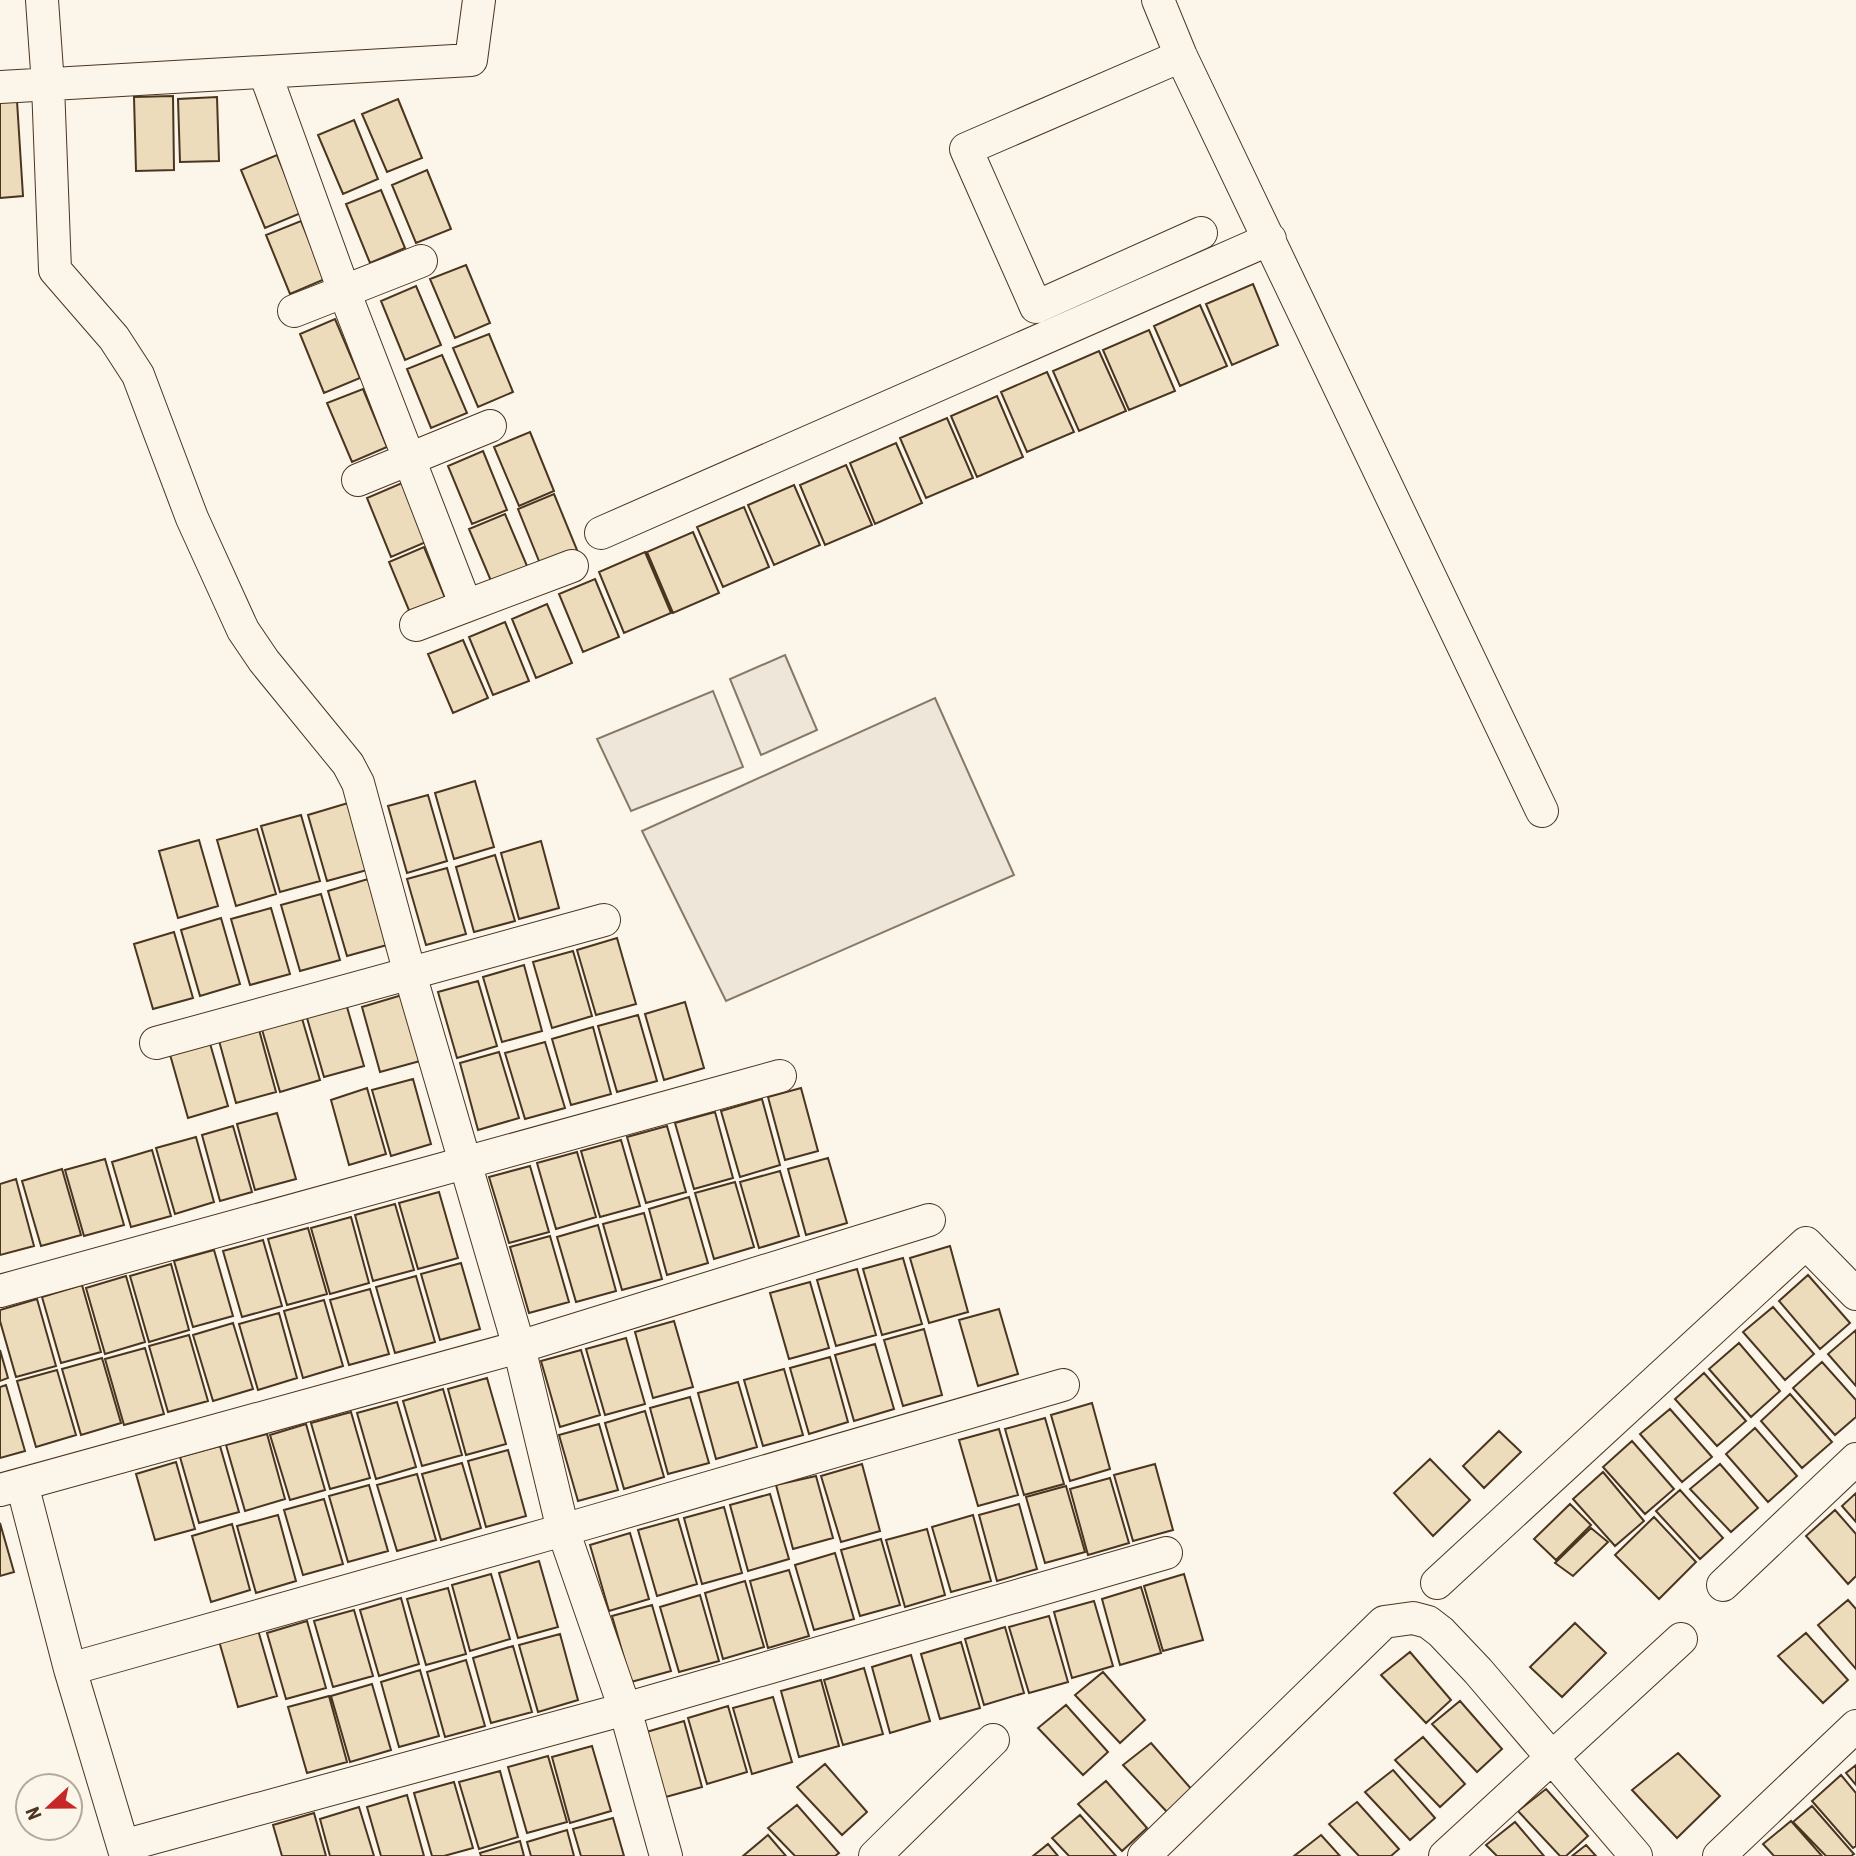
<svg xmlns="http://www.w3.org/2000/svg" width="1856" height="1856" font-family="'Roboto Condensed',sans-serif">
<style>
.green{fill:#ede6d9;stroke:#887966;stroke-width:2}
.building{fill:#ecdcbc;stroke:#4a3520;stroke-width:2}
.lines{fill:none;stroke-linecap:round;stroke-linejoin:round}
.minor-casing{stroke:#4a3520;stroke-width:34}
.minor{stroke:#fbf6e9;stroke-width:32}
</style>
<rect width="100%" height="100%" fill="#fbf6e9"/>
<!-- green -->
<path class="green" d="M785,655L817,730L761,755L730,679Z
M713,691L743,767L631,811L597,739Z
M935,698L1014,875L726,1001L642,831Z"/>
<!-- building -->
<path class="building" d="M173,96L174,170L136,171L134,97Z
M217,97L219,161L180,162L178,99Z
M398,99L422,158L387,172L362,114Z
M17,101L23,196L0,198V102Z
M354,120L378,179L343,194L318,135Z
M277,155L301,213L265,228L241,170Z
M427,170L451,229L416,243L392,185Z
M381,190L405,248L370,263L346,204Z
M301,221L325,279L290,294L266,235Z
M466,265L490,323L455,338L430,279Z
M1253,284L1278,345L1232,365L1206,304Z
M416,286L441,345L405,360L381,301Z
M1200,305L1227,366L1180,386L1154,326Z
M335,319L360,378L324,393L300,334Z
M1149,330L1175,391L1129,410L1103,350Z
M489,334L513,392L478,407L453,348Z
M1099,351L1126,411L1079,431L1053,371Z
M442,355L467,413L431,428L407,369Z
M1047,372L1074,432L1027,452L1001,392Z
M363,389L387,447L352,462L327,403Z
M997,396L1023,457L977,477L951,416Z
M947,418L973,478L926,498L900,438Z
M530,432L554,491L519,506L494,447Z
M896,443L922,503L875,524L850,463Z
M483,451L507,510L472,524L448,466Z
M846,465L872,525L825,545L800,485Z
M402,483L426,542L391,557L367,498Z
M794,485L820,545L774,565L748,505Z
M554,494L577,550L541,566L518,509Z
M744,507L769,567L723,587L697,527Z
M505,514L530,573L494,588L469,529Z
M693,532L719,593L673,613L647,552Z
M424,547L448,605L413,620L389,562Z
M645,552L671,613L624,633L599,572Z
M595,579L619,637L583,652L559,594Z
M547,604L572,663L536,678L512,619Z
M505,622L529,681L493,695L469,637Z
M463,640L488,698L453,713L428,654Z
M475,781L494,847L454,859L435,793Z
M428,795L447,861L407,873L388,806Z
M348,803L367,870L327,881L308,815Z
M301,815L320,881L280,892L261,826Z
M257,829L276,894L236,906L217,840Z
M199,840L218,906L178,918L159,851Z
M541,841L559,908L519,919L501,853Z
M495,855L515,921L474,932L456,867Z
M447,868L466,934L426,945L407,879Z
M368,879L387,945L347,956L328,891Z
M321,894L340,960L300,971L281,905Z
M271,908L290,974L250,985L231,919Z
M221,918L240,984L200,996L181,930Z
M174,932L193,998L153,1009L134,944Z
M617,938L636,1004L596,1015L577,950Z
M573,951L592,1016L552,1028L533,962Z
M524,965L542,1031L502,1042L483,977Z
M478,981L497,1046L457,1058L438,992Z
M402,995L420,1061L380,1072L362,1007Z
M345,1000L364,1066L324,1077L305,1011Z
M685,1002L704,1068L664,1080L645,1014Z
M301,1015L320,1080L280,1092L261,1026Z
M638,1015L657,1081L617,1092L598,1026Z
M258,1026L276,1092L236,1103L218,1037Z
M593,1027L611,1094L571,1105L552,1039Z
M209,1040L228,1106L188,1118L169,1051Z
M545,1042L565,1108L525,1119L505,1053Z
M499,1052L519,1118L478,1130L460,1063Z
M413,1079L431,1144L391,1156L372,1090Z
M367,1088L386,1154L349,1165L331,1100Z
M801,1088L818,1151L785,1160L768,1097Z
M762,1099L780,1165L740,1177L721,1111Z
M715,1112L733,1178L694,1189L675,1123Z
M277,1113L296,1179L255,1190L237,1124Z
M233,1126L252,1192L220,1201L202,1135Z
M667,1126L686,1192L646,1203L627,1137Z
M196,1137L214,1202L175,1214L156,1148Z
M621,1140L640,1206L600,1217L581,1151Z
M152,1150L171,1216L131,1227L112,1162Z
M577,1152L596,1217L556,1229L537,1163Z
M828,1158L847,1223L806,1235L788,1169Z
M105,1159L124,1225L84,1236L65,1170Z
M530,1166L549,1232L509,1243L489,1177Z
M62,1169L81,1235L41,1246L22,1181Z
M780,1171L799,1236L759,1248L740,1182Z
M16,1179L34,1246L0,1255V1184Z
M735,1182L754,1247L714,1259L695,1193Z
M439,1192L458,1258L418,1269L399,1203Z
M689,1197L708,1263L667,1275L649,1209Z
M395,1204L414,1270L373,1281L355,1215Z
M644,1213L662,1279L622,1290L603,1224Z
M351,1217L369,1283L330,1294L311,1228Z
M598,1225L616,1291L576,1302L557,1237Z
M308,1228L327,1294L287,1305L268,1239Z
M550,1236L569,1302L529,1313L510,1247Z
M263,1240L282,1306L242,1317L223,1251Z
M950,1246L968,1312L929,1323L910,1258Z
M214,1250L233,1316L193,1327L174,1261Z
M903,1258L922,1324L882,1335L863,1269Z
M461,1263L480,1329L440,1340L421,1274Z
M171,1264L189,1330L149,1342L130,1276Z
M857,1269L876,1335L836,1346L817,1280Z
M1808,1275L1850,1323L1820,1349L1779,1301Z
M126,1276L145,1342L105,1354L86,1288Z
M416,1276L435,1342L395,1353L376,1287Z
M810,1282L829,1348L789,1359L770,1293Z
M82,1285L101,1352L61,1363L42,1297Z
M370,1289L389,1354L349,1365L330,1300Z
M37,1299L56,1366L16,1377L0,1321V1310Z
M324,1300L343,1366L303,1378L284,1311Z
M1773,1307L1814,1354L1785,1380L1743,1332Z
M999,1309L1018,1374L978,1386L959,1320Z
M279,1313L297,1378L258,1390L239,1324Z
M674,1321L693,1387L653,1398L635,1332Z
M233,1323L253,1389L213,1401L193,1335Z
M924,1329L942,1395L903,1406L884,1340Z
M1856,1330V1386L1828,1354Z
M189,1335L208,1401L168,1412L149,1346Z
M626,1338L645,1404L605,1415L586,1349Z
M1739,1343L1780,1391L1751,1417L1709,1369Z
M875,1344L894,1409L854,1421L835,1355Z
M145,1348L164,1414L124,1425L105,1359Z
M0,1350L8,1378L0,1381Z
M581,1350L600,1415L560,1427L541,1361Z
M830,1357L848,1422L809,1434L790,1368Z
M102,1358L121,1423L81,1435L62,1369Z
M1822,1362L1856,1400V1417L1835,1435L1793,1388Z
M784,1369L803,1435L763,1446L744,1380Z
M57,1370L76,1435L36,1447L17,1381Z
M1704,1373L1746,1421L1717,1446L1675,1399Z
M487,1378L506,1444L466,1455L448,1389Z
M738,1382L757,1447L716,1459L698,1393Z
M6,1385L25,1451L0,1458V1387Z
M443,1389L462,1455L422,1466L403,1401Z
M1790,1394L1832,1442L1802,1468L1761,1421Z
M690,1397L709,1463L668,1474L650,1408Z
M397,1402L416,1467L376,1479L357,1413Z
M1092,1403L1110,1469L1070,1481L1051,1415Z
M1670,1409L1712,1457L1682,1482L1640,1434Z
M645,1411L664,1477L624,1489L605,1423Z
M351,1412L370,1478L330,1489L311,1423Z
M1045,1418L1064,1484L1024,1495L1005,1429Z
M306,1424L325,1490L290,1500L270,1435Z
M599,1424L618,1490L578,1501L559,1435Z
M1755,1428L1797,1476L1768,1502L1726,1454Z
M999,1429L1018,1495L978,1506L959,1440Z
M1499,1431L1521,1452L1484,1488L1463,1466Z
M267,1434L285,1499L245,1511L226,1445Z
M1632,1441L1674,1489L1645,1514L1603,1467Z
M220,1446L239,1512L199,1523L180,1457Z
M508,1450L526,1516L486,1527L468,1461Z
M1430,1459L1470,1500L1433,1536L1394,1493Z
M176,1462L195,1529L155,1540L136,1474Z
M462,1463L481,1528L441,1540L422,1474Z
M862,1464L880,1531L841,1542L821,1476Z
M1155,1464L1173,1530L1133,1541L1114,1475Z
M1720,1464L1758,1508L1731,1532L1690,1489Z
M1603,1472L1644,1521L1615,1546L1573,1499Z
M417,1474L436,1540L397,1551L377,1485Z
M816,1476L833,1538L793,1549L776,1485Z
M1110,1478L1129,1543L1088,1555L1070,1489Z
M369,1485L388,1551L348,1562L329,1496Z
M1066,1486L1085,1552L1045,1563L1026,1497Z
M1680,1490L1723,1538L1700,1559L1656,1511Z
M1856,1493V1522L1842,1506Z
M770,1494L789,1559L748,1571L730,1505Z
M324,1499L343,1564L303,1575L284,1510Z
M1019,1504L1037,1569L997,1581L979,1515Z
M1570,1504L1591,1525L1556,1560L1534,1539Z
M724,1507L742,1573L702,1584L684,1518Z
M1835,1510L1856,1534V1576L1848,1584L1806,1536Z
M278,1515L296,1581L256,1593L237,1526Z
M973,1515L991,1581L951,1592L932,1527Z
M1654,1517L1696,1562L1659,1599L1615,1555Z
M678,1519L697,1584L657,1596L638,1530Z
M0,1523L14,1572L0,1576Z
M232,1524L250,1590L211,1602L192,1536Z
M1591,1528L1608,1542L1573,1576L1555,1563Z
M927,1529L945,1595L905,1607L886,1540Z
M630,1533L649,1599L609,1611L590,1545Z
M881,1539L900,1605L860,1616L841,1550Z
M835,1553L854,1619L814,1630L795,1565Z
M539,1561L558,1627L518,1638L499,1573Z
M789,1570L809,1636L768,1648L750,1581Z
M491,1574L510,1639L470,1651L452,1585Z
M1184,1574L1203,1640L1163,1651L1144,1586Z
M745,1581L764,1647L723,1659L705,1593Z
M1141,1587L1161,1653L1120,1665L1102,1599Z
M448,1588L466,1654L426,1665L407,1599Z
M700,1595L719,1661L679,1672L660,1607Z
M401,1598L419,1664L379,1676L360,1610Z
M1848,1600L1856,1609V1669L1818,1625Z
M1094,1601L1113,1666L1072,1678L1054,1612Z
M652,1605L671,1671L631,1682L612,1616Z
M354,1610L373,1676L333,1687L314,1621Z
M1049,1616L1068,1682L1029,1693L1009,1627Z
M307,1621L326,1688L286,1699L267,1633Z
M1575,1623L1606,1653L1562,1697L1530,1667Z
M1005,1627L1024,1693L984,1705L965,1639Z
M258,1630L277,1696L238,1707L219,1641Z
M1806,1633L1848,1680L1823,1703L1778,1656Z
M560,1634L578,1700L538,1712L519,1645Z
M961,1642L980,1708L940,1719L921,1654Z
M513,1646L532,1712L491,1723L473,1658Z
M1410,1652L1451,1700L1426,1723L1381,1675Z
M911,1655L930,1721L890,1733L872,1667Z
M466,1660L485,1726L445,1737L427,1672Z
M864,1668L883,1734L843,1745L824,1680Z
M420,1670L439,1736L399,1747L381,1682Z
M1103,1672L1145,1720L1120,1743L1075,1695Z
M821,1680L839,1746L799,1757L781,1691Z
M372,1684L391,1750L350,1762L331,1696Z
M329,1696L347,1762L307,1773L288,1707Z
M773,1697L792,1762L752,1774L733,1708Z
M1460,1701L1502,1749L1477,1772L1432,1724Z
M1066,1705L1108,1752L1083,1775L1038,1728Z
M728,1706L747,1772L707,1784L688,1718Z
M684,1721L702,1787L662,1798L643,1733Z
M1423,1737L1465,1784L1440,1807L1395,1760Z
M1151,1743L1193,1791L1168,1813L1123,1765Z
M592,1746L611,1811L570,1823L552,1757Z
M1678,1753L1720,1796L1677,1838L1632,1790Z
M548,1756L567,1822L527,1833L508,1767Z
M825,1764L867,1812L842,1835L797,1787Z
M1856,1765V1785L1846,1773Z
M1393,1770L1435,1818L1410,1840L1365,1792Z
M500,1771L518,1837L479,1849L459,1782Z
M1841,1775L1856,1793V1846L1853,1848L1812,1801Z
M1106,1781L1147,1828L1122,1851L1078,1804Z
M454,1782L473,1848L444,1856H432L414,1793Z
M1546,1789L1588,1836L1566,1856H1560L1518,1811Z
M407,1795L424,1856H381L367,1807Z
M1357,1802L1399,1849L1391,1856H1359L1329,1824Z
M797,1805L839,1853L835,1856H795L768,1828Z
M1812,1806L1854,1854L1851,1856H1826L1793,1822Z
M359,1807L374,1856H330L320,1819Z
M314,1813L326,1856H282L273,1825Z
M1080,1815L1116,1856H1069L1052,1838Z
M613,1818L624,1856H581L573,1829Z
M1791,1821L1822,1856H1774L1763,1844Z
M1515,1822L1544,1856H1497L1486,1845Z
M567,1830L574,1856H531L527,1842Z
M768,1835L786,1856H743Z
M1321,1835L1340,1856H1294Z
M520,1841L524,1856H481L480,1853Z
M1048,1844L1058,1856H1033Z
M1586,1845L1596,1856H1572Z"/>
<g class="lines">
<!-- minor casing -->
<g class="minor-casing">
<path id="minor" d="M42,0L48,85L55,270L114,338L138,375L192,518L243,630L264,661L348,764L358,783L410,974L519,1347L563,1530L625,1709L666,1856
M1158,0L1181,56L1542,811
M1181,56L966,149L1036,307L1201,233
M265,73L344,291L466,606L572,566
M0,87L471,60L479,0
M294,311L421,261
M358,480L490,426
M601,533L1270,239
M416,625L466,606
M156,1043L604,920
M0,1291L780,1076
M22,1484L70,1669L126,1856
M0,1490L519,1347L929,1220
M1437,1583L1806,1243L1856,1294
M1723,1585L1856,1459
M70,1669L563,1530L1063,1385
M123,1846L625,1709L1166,1553
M875,1856L993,1740
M1144,1856L1384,1622L1413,1618L1428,1622L1441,1632L1478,1671L1636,1856
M1445,1856L1681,1639
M1719,1856L1856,1726"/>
</g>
<!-- minor -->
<use href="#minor" class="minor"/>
</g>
<!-- north arrow -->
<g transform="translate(49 1807) rotate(248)"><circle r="33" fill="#fbf6e9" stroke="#b4a999" stroke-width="2"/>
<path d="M0-5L12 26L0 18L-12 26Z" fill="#c62828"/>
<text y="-10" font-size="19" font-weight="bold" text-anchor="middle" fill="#4a3520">N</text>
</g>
</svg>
